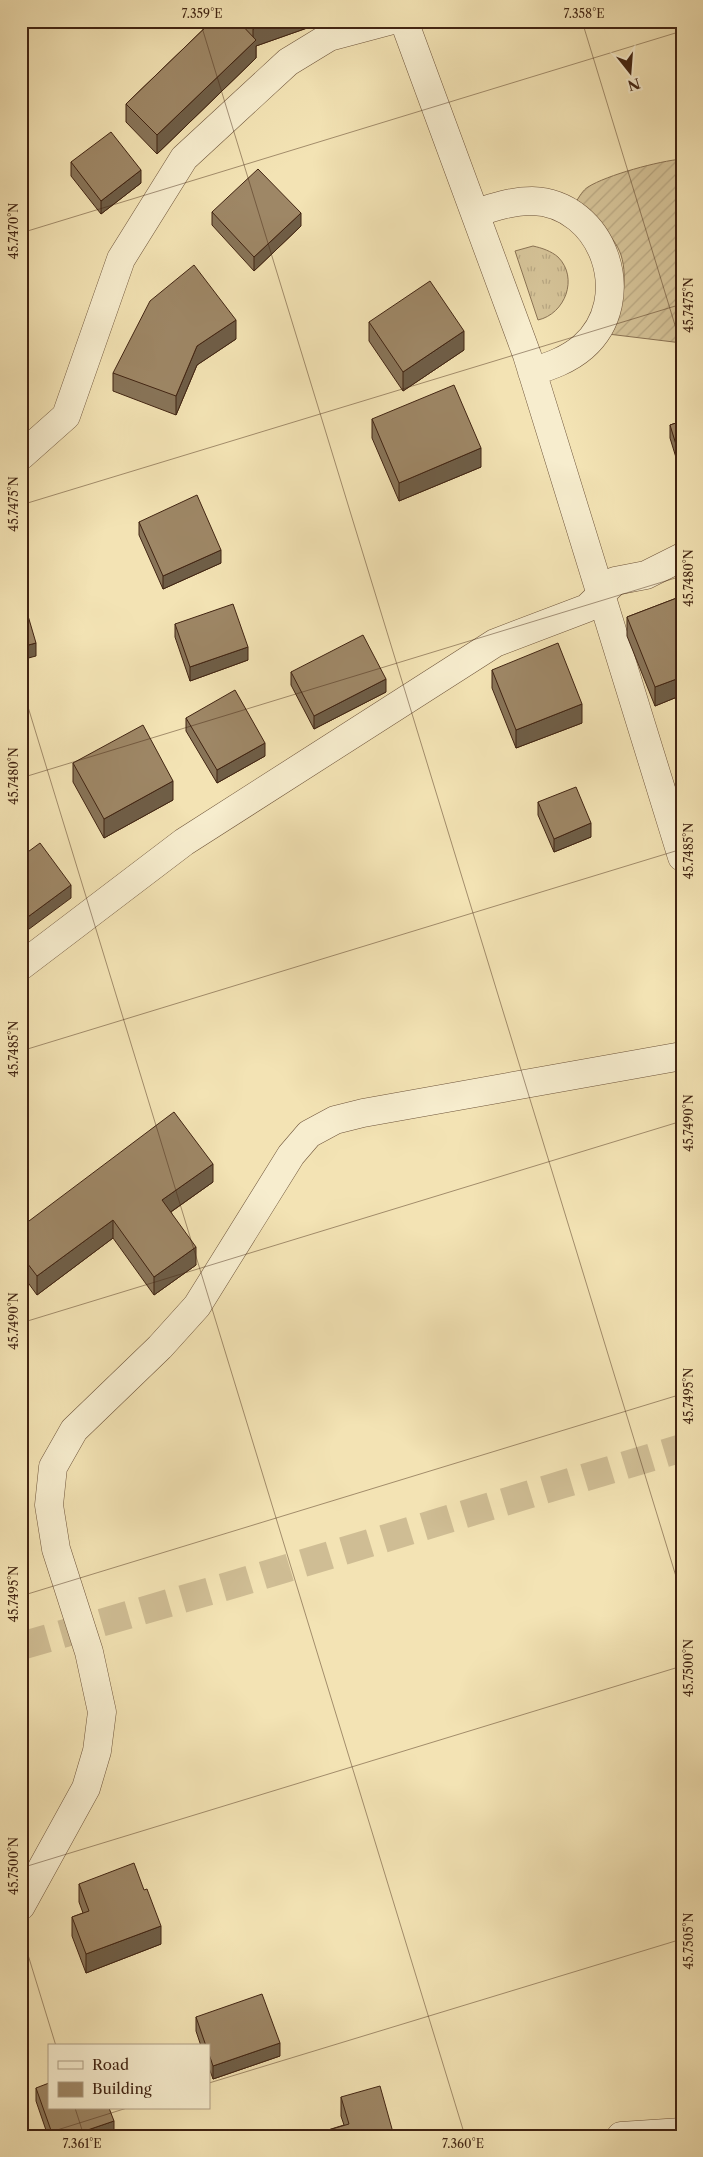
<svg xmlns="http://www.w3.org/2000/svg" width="703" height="2157" font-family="'Libre Caslon Text',serif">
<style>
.grass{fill:url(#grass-tufts);stroke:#8b7455}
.garden{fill:url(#garden-furrows);stroke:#8b7455}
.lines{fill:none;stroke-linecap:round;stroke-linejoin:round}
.highway-tunnel{stroke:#cfbd94;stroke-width:28;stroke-dasharray:28 14;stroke-linecap:butt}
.minor-casing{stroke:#6e543a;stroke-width:29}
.minor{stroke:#f7edce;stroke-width:28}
.wall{fill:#887458;stroke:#412412}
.shaded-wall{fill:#6f5e47;stroke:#412412}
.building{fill:#9e8766;stroke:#412412}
.ticks{fill:none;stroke:#412412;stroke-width:1;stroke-opacity:0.45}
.neatline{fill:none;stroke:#412412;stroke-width:2}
.ticks-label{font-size:12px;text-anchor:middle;fill:#412412}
</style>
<defs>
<pattern id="grass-tufts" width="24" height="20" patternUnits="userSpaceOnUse" patternTransform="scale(1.25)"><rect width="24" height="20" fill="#d5c398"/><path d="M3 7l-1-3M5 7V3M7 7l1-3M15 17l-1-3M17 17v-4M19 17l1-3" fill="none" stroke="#b8a782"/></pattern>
<pattern id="garden-furrows" width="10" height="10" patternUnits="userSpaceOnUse" patternTransform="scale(1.25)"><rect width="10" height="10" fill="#d5c398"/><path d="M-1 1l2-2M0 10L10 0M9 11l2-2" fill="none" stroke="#b8a782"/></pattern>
</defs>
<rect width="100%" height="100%" fill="#f3e3b4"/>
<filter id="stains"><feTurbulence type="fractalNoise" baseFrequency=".004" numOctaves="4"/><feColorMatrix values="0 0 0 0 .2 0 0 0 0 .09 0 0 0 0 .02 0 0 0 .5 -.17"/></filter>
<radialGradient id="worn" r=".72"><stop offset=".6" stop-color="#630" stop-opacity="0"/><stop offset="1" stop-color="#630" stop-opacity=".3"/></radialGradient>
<!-- grass -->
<path class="grass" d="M533,246C542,248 551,251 558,257C579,278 565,314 538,320L515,251Z"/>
<!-- garden -->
<path class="garden" d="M682,159V182L680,183L682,343L608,334C621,312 629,280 621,255C614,234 591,217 576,202C579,197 583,190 588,187C607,175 659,161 682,159Z"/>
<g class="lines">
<!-- highway-tunnel -->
<path class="highway-tunnel" d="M21,1646L238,1583L682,1448"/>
<!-- minor casing -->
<g class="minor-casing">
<path id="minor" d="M404,21L527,355L682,857
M476,213C494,207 512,201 532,201C604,203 637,300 583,347C568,360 550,366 532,372
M21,456L66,416L121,259L184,158L288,62L329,37L389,21
M21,966L184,842L495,643L587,608L615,581L646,575L682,557
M21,1906L86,1788L97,1751L102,1712L89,1652L56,1549L49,1505L53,1467L74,1430L160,1347L197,1306L291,1155L309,1134L335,1120L363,1113L682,1056
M621,2136L682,2132"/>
</g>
<!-- minor -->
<use href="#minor" class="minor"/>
</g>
<!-- wall -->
<path class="wall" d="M212,21H327L256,46V58L157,154L126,122V104Z
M71,162L141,183L101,214L71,176Z
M212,212L301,226L254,271L212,225Z
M369,322L464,350L403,391L369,341Z
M236,339L197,365L176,415L113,391V373Z
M372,419L481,467L399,501L372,438Z
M682,421V477L670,438V425Z
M139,522L221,563L163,589L139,535Z
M682,596V695L655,706L627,636V617Z
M175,624L248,660L190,681L175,637Z
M492,670L582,723L516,748L492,688Z
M291,672L386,692L314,729L291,685Z
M186,718L265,756L217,783L186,731Z
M73,763L173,800L104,838L73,782Z
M538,802L591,837L554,852L538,815Z
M213,1182L171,1212L196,1265L154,1295L113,1238L37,1295L21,1273V1227Z
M79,1884L161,1944L86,1973L72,1936V1917L83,1913L79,1902Z
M196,2017L280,2056L213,2079L209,2068V2046H201L196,2031Z
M36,2088L114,2134L108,2136H48L36,2101Z
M341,2097L394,2136H315V2134L344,2125L341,2116Z"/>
<!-- shaded-wall -->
<path class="shaded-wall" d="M274,21H327L256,46V58L157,154V135L253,43V29Z
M141,170V183L101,214V201Z
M301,213V226L254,271V257Z
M236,320V339L197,365L176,415V396L197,346Z
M464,331V350L403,391V372Z
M481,448V467L399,501V483Z
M221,550V563L163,589V576Z
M36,643V656L21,660V647Z
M248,647V660L190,681V667Z
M682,677V695L655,706V687Z
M386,679V692L314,729V716Z
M582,704V723L516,748V730Z
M265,743V756L217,783V770Z
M173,781V800L104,838V819Z
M591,823V837L554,852V839Z
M71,885V898L21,935V922Z
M213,1164V1182L162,1218V1200Z
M113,1220V1238L37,1295V1276Z
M196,1247V1265L154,1295V1277Z
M161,1926V1944L86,1973V1954Z
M280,2043V2056L213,2079V2066Z
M114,2121V2134L108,2136H70Z"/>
<!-- building -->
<path class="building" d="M212,21H238L256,40L157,135L126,104Z
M246,21H274L253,29Z
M111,132L141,170L101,201L71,162Z
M258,169L301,213L254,257L212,212Z
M194,265L236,320L197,346L176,396L113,373L150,301Z
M430,281L464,331L403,372L369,322Z
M454,385L481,448L399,483L372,419Z
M682,421V464L670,425Z
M197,495L221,550L163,576L139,522Z
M21,592L36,643L21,647Z
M682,596V677L655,687L627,617Z
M233,604L248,647L190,667L175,624Z
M363,635L386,679L314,716L291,672Z
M558,643L582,704L516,730L492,670Z
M235,690L265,743L217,770L186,718Z
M143,725L173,781L104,819L73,763Z
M576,787L591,823L554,839L538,802Z
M40,843L71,885L21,922V857Z
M174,1112L213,1164L162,1200L196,1247L154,1277L113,1220L37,1276L21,1255V1227Z
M134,1863L144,1890L147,1889L161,1926L86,1954L72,1917L89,1911L79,1884Z
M262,1994L280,2043L213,2066L209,2054V2046H206L196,2017Z
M49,2083V2108H109L114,2121L70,2136H53L36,2088Z
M380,2086L394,2136H316L315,2134L349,2124L341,2097Z"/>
<!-- ticks -->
<path class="ticks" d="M200,21L682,1596M582,21L682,348M21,233L682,31M21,505L682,304M21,684L465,2136M21,778L682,576M21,1051L682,849M21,1323L682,1121M21,1596L682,1394M21,1868L682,1666M21,1932L56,2046M209,2083L682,1939M75,2108L84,2136M38,2136L127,2108"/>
<!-- margin -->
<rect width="703" height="2157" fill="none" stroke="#f3e3b4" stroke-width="55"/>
<!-- legend -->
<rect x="48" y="2044" width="162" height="65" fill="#f7edce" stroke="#ae9d83"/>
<rect x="58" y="2061" width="25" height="8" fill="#f7edce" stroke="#ae9d83"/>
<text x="92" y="2070" font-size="15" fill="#412412">Road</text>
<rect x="58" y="2082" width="25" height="15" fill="#9e8766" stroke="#ae9d83"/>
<text x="92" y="2094" font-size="15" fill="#412412">Building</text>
<!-- north arrow -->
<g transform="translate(630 72) rotate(163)" stroke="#f7edce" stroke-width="4" paint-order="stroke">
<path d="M0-4L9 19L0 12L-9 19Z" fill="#412412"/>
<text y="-8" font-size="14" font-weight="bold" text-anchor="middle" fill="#412412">N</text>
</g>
<rect x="28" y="28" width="648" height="2102" class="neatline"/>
<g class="ticks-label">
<text x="202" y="18">7.359°E</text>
<text x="584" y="18">7.358°E</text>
<text transform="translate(14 231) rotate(-90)" y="4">45.7470°N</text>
<text transform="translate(689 305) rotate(-90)" y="4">45.7475°N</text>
<text transform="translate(14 504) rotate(-90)" y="4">45.7475°N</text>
<text transform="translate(689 578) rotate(-90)" y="4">45.7480°N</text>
<text transform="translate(14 776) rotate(-90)" y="4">45.7480°N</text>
<text transform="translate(689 851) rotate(-90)" y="4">45.7485°N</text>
<text transform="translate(14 1049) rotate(-90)" y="4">45.7485°N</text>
<text transform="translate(689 1123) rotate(-90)" y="4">45.7490°N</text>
<text transform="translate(14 1321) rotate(-90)" y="4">45.7490°N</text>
<text transform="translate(689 1396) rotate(-90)" y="4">45.7495°N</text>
<text transform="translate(14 1594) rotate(-90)" y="4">45.7495°N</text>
<text transform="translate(689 1668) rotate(-90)" y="4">45.7500°N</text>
<text transform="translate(14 1866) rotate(-90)" y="4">45.7500°N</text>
<text transform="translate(689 1941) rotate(-90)" y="4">45.7505°N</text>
<text x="82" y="2148">7.361°E</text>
<text x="463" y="2148">7.360°E</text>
</g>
<rect width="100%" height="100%" filter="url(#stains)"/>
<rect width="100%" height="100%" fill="url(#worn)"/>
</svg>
